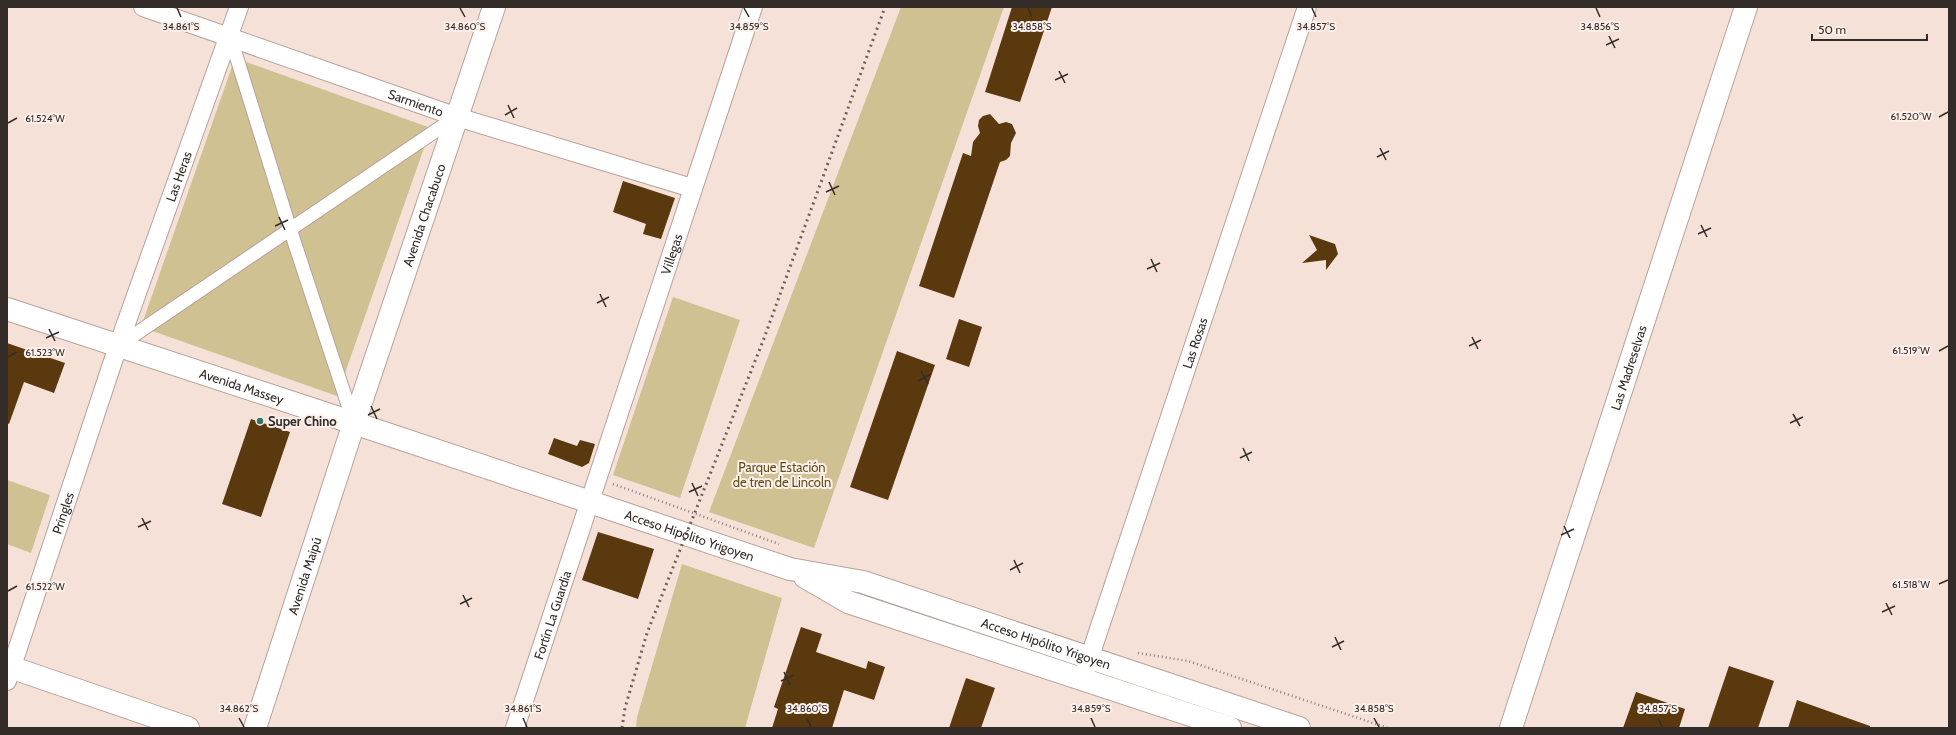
<svg xmlns="http://www.w3.org/2000/svg" width="1956" height="735" font-family="Cabin,sans-serif">
<style>
.green{fill:#cfc191}
.building{fill:#5b390e}
.lines{fill:none;stroke-linecap:round;stroke-linejoin:round}
.pedestrian-casing{stroke:#b6a29a;stroke-width:15}
.minor-casing{stroke:#b6a29a;stroke-width:20}
.tertiary-casing{stroke:#b6a29a;stroke-width:24}
.secondary-casing{stroke:#b6a29a;stroke-width:24}
.path{stroke:#8c7e77;stroke-width:2.5;stroke-dasharray:1 3;stroke-linecap:butt}
.pedestrian{stroke:#fff;stroke-width:13}
.minor{stroke:#fff;stroke-width:18}
.tertiary{stroke:#fff;stroke-width:22}
.secondary{stroke:#fff;stroke-width:22}
.rail{stroke:#6c605b;stroke-width:3;stroke-dasharray:2 4;stroke-linecap:butt}
.ticks{fill:none;stroke:#342c28;stroke-width:1.5}
.poi-dot{fill:#37735f;stroke:#fdf0eb;stroke-width:1.5}
.labels{text-anchor:middle;dominant-baseline:central;stroke-width:4;stroke-linejoin:round;paint-order:stroke}
.street-label{font-size:13px;fill:#342c28;stroke:#fdf0eb}
.poi-label{font-size:13px;font-weight:bold;fill:#342c28;stroke:#fdf0eb;text-anchor:start}
.park-label{font-size:13px;fill:#60511c;stroke:#fdf0eb}
.ticks-label{font-size:10px;text-anchor:middle;fill:#342c28;stroke:#fdf0eb;stroke-width:4;stroke-linejoin:round;paint-order:stroke}
</style>
<rect width="100%" height="100%" fill="#f6e1d8"/>
<!-- green -->
<path class="green" d="M901,7H1004L814,548L709,512Z
M235,58L431,128L337,396L141,327Z
M673,297L740,320L680,498L613,475Z
M7,480L50,495L31,553L7,544Z
M682,564L782,598L745,728H636L637,717Z"/>
<!-- building -->
<path class="building" d="M1012,7H1052L1020,102L985,92Z
M990,114L999,124L1006,122L1012,124L1016,133L1011,143L1010,156L1006,160L1000,162L954,298L919,286L963,153L971,156L973,142L980,133L978,126L979,120L983,116Z
M623,181L675,198L661,239L643,234L646,224L613,212Z
M1309,235L1335,244L1338,254L1326,270V260L1302,263L1317,250Z
M959,319L982,327L969,367L946,359Z
M7,343L65,363L54,393L24,382L9,424L7,423Z
M897,351L935,365L888,500L850,487Z
M251,419L290,432L261,517L222,504Z
M554,438L577,446L580,440L595,444L589,463L582,467L548,454Z
M598,532L654,549L638,599L582,580Z
M801,627L822,634L816,652L866,669L868,661L885,667L874,700L844,690L832,728H772L778,709L774,707Z
M1729,666L1774,681L1758,728H1708Z
M966,678L995,688L981,728H949Z
M1636,692L1685,709L1679,728H1623Z
M1797,700L1870,726V728H1788Z"/>
<g class="lines">
<!-- pedestrian casing -->
<g class="pedestrian-casing">
<path id="pedestrian" d="M230,36L290,229L354,423
M118,346L456,117"/>
</g>
<!-- minor casing -->
<g class="minor-casing">
<g id="minor">
<path id="s1" d="M143,7L457,117L692,188"/>
<path id="s2" d="M1085,671L1307,7"/>
<path id="s3" d="M7,681L118,346L239,7"/>
<path id="s4" d="M515,728L753,7"/>
</g>
</g>
<!-- tertiary casing -->
<g class="tertiary-casing">
<g id="tertiary">
<path d="M354,423L590,502"/>
<path id="s5" d="M1511,728L1746,7"/>
</g>
</g>
<!-- secondary casing -->
<g class="secondary-casing">
<g id="secondary">
<path id="s6" d="M7,309L354,423"/>
<path id="s7" d="M590,502L790,569L863,582L1299,728"/>
<path d="M805,577L848,602L1230,728"/>
<path d="M7,666L188,728"/>
<path id="s8" d="M255,728L354,423L494,7"/>
</g>
</g>
<!-- path -->
<path class="path" d="M613,484L779,544
M1138,653L1188,661L1388,728"/>
<!-- pedestrian -->
<use href="#pedestrian" class="pedestrian"/>
<!-- minor -->
<use href="#minor" class="minor"/>
<!-- tertiary -->
<use href="#tertiary" class="tertiary"/>
<!-- secondary -->
<use href="#secondary" class="secondary"/>
<!-- rail -->
<path class="rail" d="M622,728L625,708L647,633L763,341L885,7"/>
</g>
<!-- ticks -->
<path class="ticks" d="M177,8L181,17M460,8L465,17M744,8L749,17M1028,8L1032,17M1312,8L1316,17M1596,8L1600,17M1609,36L1615,48M1606,45L1619,39M1059,71L1065,83M1055,80L1068,74M508,105L514,118M505,115L517,108M1939,117L1948,112M8,123L17,118M1380,148L1386,160M1377,157L1389,151M829,182L835,195M826,192L839,186M279,217L285,230M1701,225L1707,237M275,226L288,220M1698,234L1711,228M1151,259L1157,272M1147,269L1160,263M600,294L606,307M597,303L609,297M49,329L55,341M1472,337L1478,349M46,338L59,332M1469,346L1481,340M1939,351L1948,346M8,357L17,352M921,371L928,384M918,381L931,374M371,406L377,419M1793,414L1800,426M368,415L380,409M1790,423L1803,417M1243,448L1249,461M1240,458L1252,452M692,483L698,496M689,492L702,486M142,518L148,530M1564,526L1570,538M138,527L151,521M1561,535L1574,529M1014,560L1020,573M1010,570L1023,563M1939,584L1948,580M8,591L17,586M463,595L469,607M1886,603L1892,615M460,604L472,598M1882,612L1895,606M1335,637L1341,650M1332,647L1344,641M784,672L790,685M781,681L794,675M239,718L244,727M523,718L527,727M807,718L811,727M1091,718L1095,727M1374,718L1379,727M1658,718L1662,727"/>
<!-- markers -->
<circle class="poi-dot" cx="260" cy="421" r="4"/>
<g class="labels">
<!-- street labels -->
<g class="street-label">
<text stroke="none"><textPath href="#s1" startOffset="289">Sarmiento</textPath></text>
<text stroke="none"><textPath href="#s3" startOffset="533">Las Heras</textPath></text>
<text stroke="none"><textPath href="#s8" startOffset="540">Avenida Chacabuco</textPath></text>
<text stroke="none"><textPath href="#s4" startOffset="499">Villegas</textPath></text>
<text stroke="none"><textPath href="#s2" startOffset="346">Las Rosas</textPath></text>
<text stroke="none"><textPath href="#s5" startOffset="379">Las Madreselvas</textPath></text>
<text stroke="none"><textPath href="#s6" startOffset="247">Avenida Massey</textPath></text>
<text stroke="none"><textPath href="#s3" startOffset="177">Pringles</textPath></text>
<text stroke="none"><textPath href="#s7" startOffset="105">Acceso Hipólito Yrigoyen</textPath></text>
<text stroke="none"><textPath href="#s8" startOffset="160">Avenida Maipú</textPath></text>
<text stroke="none"><textPath href="#s4" startOffset="119">Fortín La Guardia</textPath></text>
<text stroke="none"><textPath href="#s7" startOffset="478">Acceso Hipólito Yrigoyen</textPath></text>
</g>
<!-- poi labels -->
<g class="poi-label">
<text x="268" y="421">Super Chino</text>
</g>
<!-- park labels -->
<g class="park-label">
<text x="782" y="467">Parque Estación<tspan x="782" dy="15">de tren de Lincoln</tspan></text>
</g>
</g>
<g class="ticks-label">
<text x="749" y="30">34.859°S</text>
<text x="181" y="30">34.861°S</text>
<text x="465" y="30">34.860°S</text>
<text x="1032" y="30">34.858°S</text>
<text x="1316" y="30">34.857°S</text>
<text x="1600" y="30">34.856°S</text>
<text x="1911" y="120">61.520°W</text>
<text x="45" y="122">61.524°W</text>
<text x="1911" y="354">61.519°W</text>
<text x="45" y="356">61.523°W</text>
<text x="1911" y="588">61.518°W</text>
<text x="45" y="590">61.522°W</text>
<text x="239" y="712">34.862°S</text>
<text x="523" y="712">34.861°S</text>
<text x="807" y="712">34.860°S</text>
<text x="1091" y="712">34.859°S</text>
<text x="1374" y="712">34.858°S</text>
<text x="1658" y="712">34.857°S</text>
</g>
<!-- border -->
<rect width="1956" height="735" fill="none" stroke="#342c28" stroke-width="16"/>
<!-- scale -->
<path d="M1812 34v6h115v-6" fill="none" stroke="#342c28" stroke-width="2"/>
<text x="1818" y="34" font-size="12" fill="#342c28" stroke="#fdf0eb" stroke-width="3" paint-order="stroke">50 m</text>
</svg>
